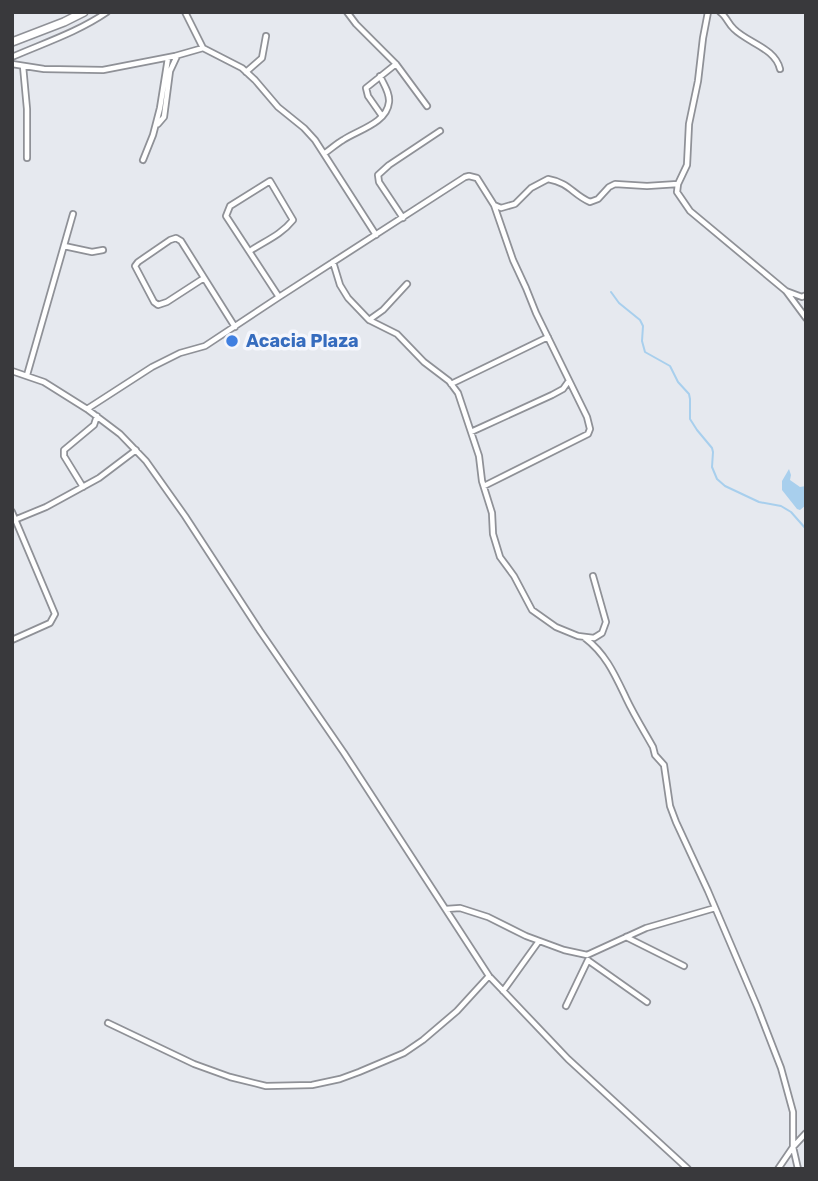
<svg xmlns="http://www.w3.org/2000/svg" width="818" height="1181" font-family="Rubik,sans-serif">
<style>
.water{fill:#a8cfed}
.lines{fill:none;stroke-linecap:round;stroke-linejoin:round}
.stream{stroke:#a8cfed;stroke-width:2}
.minor-casing{stroke:#8f9197;stroke-width:8}
.secondary-casing{stroke:#8f9197;stroke-width:10}
.minor{stroke:#fff;stroke-width:4.5}
.secondary{stroke:#fff;stroke-width:7}
.shop-dot{fill:#3f7fe0;stroke:#f4f6fc;stroke-width:2.5}
.labels{text-anchor:middle;dominant-baseline:central;stroke-width:7;stroke-linejoin:round;paint-order:stroke}
.shop-label{font-size:18px;font-weight:bold;fill:#366cbe;stroke:#f4f6fc;text-anchor:start}
</style>
<rect width="100%" height="100%" fill="#e6e9ef"/>
<!-- water -->
<path class="water" d="M789,469L791,475L790,480L800,487L806,486V505L800,510L797,509L782,490V481Z"/>
<g class="lines">
<!-- stream -->
<path class="stream" d="M611,292L619,303L640,320L643,326L642,341L645,352L670,366L678,382L689,394L690,399V419L697,430L712,448L713,452L712,467L717,479L725,486L759,502L781,506L791,512L806,529"/>
<!-- minor casing -->
<g class="minor-casing">
<path id="minor" d="M185,12L203,48L242,68L255,80L278,107L304,128L315,140L376,235
M347,12L356,24L396,64L427,106
M708,12L703,38L698,81L689,124L687,165L678,184L677,192L690,211L786,291L806,318
M720,12C727,17 728,24 734,29C748,43 775,48 780,69
M12,57C44,43 78,32 107,12
M12,64L44,69L103,70L175,56L203,48
M23,66L27,109V158
M246,72L262,58L266,36
M382,116L368,96L366,88L396,64
M158,124L164,117L170,71L177,56
M325,153C331,149 336,144 343,140C358,130 387,123 389,102C390,93 384,85 380,76
M143,160L153,135L160,108L168,58
M403,218L379,182L378,175L389,165L440,131
M64,246L92,252L103,250
M250,251C265,241 281,235 293,220L270,181L230,206L226,216L279,297
M333,262L340,285L348,298L369,320L397,334L424,362L449,381L458,393L479,456L482,481L492,513L493,534L500,557L514,576L532,610L556,627L578,636L594,638L602,633L606,622L593,576
M204,278L167,302L158,305L154,302L135,266L138,262L170,240L176,238L181,241L235,327
M786,291L802,297L806,295
M369,320L383,310L407,284
M12,371L44,382L87,409L120,434L146,461L185,516L260,631L344,753L489,976L568,1059L688,1169
M27,375L73,214
M451,384L548,337
M87,409L152,367L180,353L205,346L279,297L465,177L469,176L477,178L494,205L501,208L515,204L531,188L548,179C570,183 572,194 590,202L598,199L609,187L615,184L647,186L678,184
M471,432L552,395L563,389L568,382
M484,486L588,434L590,429L587,417L536,313L526,288L513,260L494,205
M83,487L64,456V450L94,425L97,416
M12,512L55,614L50,623L12,640
M12,521L46,507L99,478L136,450
M585,638C606,654 615,675 626,698C634,715 644,731 653,747L655,755L664,765L670,806L676,822L708,891L757,1006L781,1068L793,1112V1147L798,1169
M446,909L460,908L488,917L526,936L564,950L587,955L646,928L715,908
M626,937L684,966
M589,961L647,1002
M503,991L539,941
M566,1006L588,960
M108,1023L194,1064L230,1077L266,1086L312,1085L340,1079L359,1072L404,1053L423,1040L457,1011L489,976
M778,1169L793,1147L806,1133"/>
</g>
<!-- secondary casing -->
<g class="secondary-casing">
<path id="secondary" d="M12,42L64,22L84,12"/>
</g>
<!-- minor -->
<use href="#minor" class="minor"/>
<!-- secondary -->
<use href="#secondary" class="secondary"/>
</g>
<!-- markers -->
<circle class="shop-dot" cx="232" cy="341" r="7"/>
<g class="labels">
<!-- shop labels -->
<g class="shop-label">
<text x="246" y="341">Acacia Plaza</text>
</g>
</g>
<!-- border -->
<rect width="818" height="1181" fill="none" stroke="#39393c" stroke-width="28"/>
</svg>
